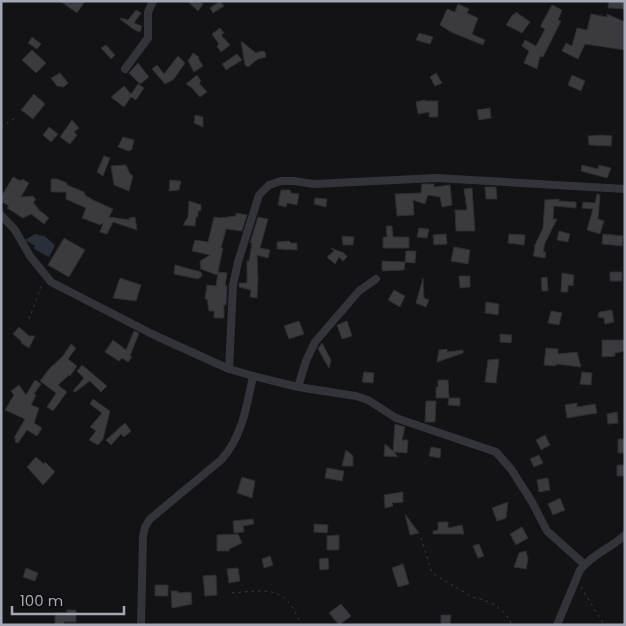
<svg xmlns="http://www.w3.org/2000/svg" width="626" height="626" font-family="Poppins,sans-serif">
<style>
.water{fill:#282f39}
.building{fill:#3a3a3f;stroke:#2d2c31}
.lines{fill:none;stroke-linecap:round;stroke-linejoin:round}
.path{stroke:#393a41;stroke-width:1;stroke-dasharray:2.5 4;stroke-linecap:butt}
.street{stroke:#33343a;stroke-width:8}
</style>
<rect width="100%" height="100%" fill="#131214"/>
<!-- water -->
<path class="water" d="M35,234L43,236L44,235C48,240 52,241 55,246L49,257L34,249L35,246L25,240Z"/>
<!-- building -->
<path class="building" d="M60,1H85L77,13Z
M187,1H199L203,4L198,11Z
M220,1L224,6L213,13L210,8Z
M609,1H625V9L608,8Z
M458,4L469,9L467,13L478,18L472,34L485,40L483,45L451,32L440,25L447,9L455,12Z
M552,5L562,10L558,20L561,21L543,57L540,56L537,69L524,63L529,51L522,46L525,40L536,46L545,29L541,27V25Z
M136,10L141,13L134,23L142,26L140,32L133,29L120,19L121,18L128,20Z
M516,12L530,22L522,33L506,25L513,14L514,15Z
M591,14L607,17V14L625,22V50L585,44L578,59L562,51L566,43L572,46L577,28L587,30Z
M220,28L224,33L221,35L230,45L221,52L217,46L219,44L212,34Z
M419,33L433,37L430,44L416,40Z
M32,37L41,44L37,49L28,43Z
M241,41L256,53L262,51L265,52L266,57L258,59L248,67L245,65Z
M106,45L115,55L111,59L101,48Z
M32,50L46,63L36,73L22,60Z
M193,53L199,57L198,58L203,66L194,72L188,61Z
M237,54L242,60L226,70L222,64Z
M178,56L185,63L174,79L165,84L152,69L157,65L164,74Z
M138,63L149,77L140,84L129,73Z
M60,73L68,83L64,87L57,86L51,78Z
M436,73L442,83L435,86L430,77Z
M197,75L201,81L199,83L207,92L200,97L192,88L186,84Z
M572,75L585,81L581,91L568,85Z
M138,84L144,88L136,100L131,97L124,107L111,97L124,86L131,94Z
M34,94L45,104L33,119L21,110Z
M425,100V101H438V117H429V112L418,114L416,102Z
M490,108L491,118L479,120L477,110Z
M195,115L203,117V127L194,123Z
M72,120L79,128L74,132L77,135L70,144L60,137Z
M49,127L58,134L51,142L43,135Z
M602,135L612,136L611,146L589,145L588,136Z
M123,137L134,140L132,149L129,151L118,147Z
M104,156L110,158L103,176L97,172Z
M126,165L130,174L133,176L129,191L114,185L111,166Z
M582,165L598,169L599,165L611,168L607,178L581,171Z
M13,177L21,181L22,179L29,183L21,197L33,196L36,200L33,202L39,210L49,218L44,224L31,214L23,218L7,208L9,206L1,201V197Z
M51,179H57L67,183V185L84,192L85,195L93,200L113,209L109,217L130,220L129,218L135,217L137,230L113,222L107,234L100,232L103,223H102L100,225L82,218L86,208L66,199V192H51Z
M170,180L181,181L179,190L169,191Z
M422,184H434V187L450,185L452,205L442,207L440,197L428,195L425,204L413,200L414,215L397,216L395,194L421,193Z
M485,187H496L497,199H486Z
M472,188L475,231H456L455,210H467L464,189Z
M281,190H290L291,193L299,194L297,205L287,203L286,207L278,205Z
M597,194L600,195L598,219L604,221L600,234L587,230L593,209L582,208L583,202L595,203Z
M315,198L327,199L326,207L314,204Z
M559,199V201L576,202V208L554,206L553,219H557L545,243L543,252H546L545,258L533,256L535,247H534L543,228L545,200Z
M189,201L201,205V211H198V217H196L195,226L183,225L188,217Z
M236,213L247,215L242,231L226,229L221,248H223L218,272L227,273L225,285L227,286L226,305H224V318H214V311H209L207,299H205L207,285L216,286L218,273L217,275L201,269L200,261L210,255L192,251L195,240L208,242L214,217L219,218L236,216Z
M258,217L268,219L260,248L270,250L268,258L257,255L258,279L257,298L250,297L251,290L239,287V283H247V261H249L252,243H250Z
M386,226H392L393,237H409V248H383V237H387Z
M419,228L429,229L427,238L417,237Z
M559,231L570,234L568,242L557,240Z
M446,234L447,244L434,245L433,235Z
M509,234L525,235L524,245L508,243Z
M603,234L623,236L622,246L602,244Z
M342,236L354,237L353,245H343Z
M64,238L85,250L69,277L48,265Z
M289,241L291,243H297V250L277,249V242Z
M454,247L470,250L468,264L451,261Z
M331,248L344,253L347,257L343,261L339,257L335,264L327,257L334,251Z
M406,251H416L415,263L405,262Z
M382,261L405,262L404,270L382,271Z
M175,265L201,272L202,276L198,279L174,274Z
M610,272H622V281H610Z
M562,273L574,275L573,286L568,285V292H561Z
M459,276H470V287L460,288Z
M547,277L548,291H542L541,278Z
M120,278L141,285L136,301L113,298Z
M423,278L424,298L429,300L426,307L416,303Z
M394,290L405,296L400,307L388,300Z
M486,302L499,304L498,315L485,313Z
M612,310L614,322L605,324L604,318L598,317L599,312Z
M551,311L562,313L559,325L548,323Z
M299,321L304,334L289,339L284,326Z
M347,321L352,336L342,339L337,325Z
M19,327L29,336H35L29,348L21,343L22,342L13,334Z
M134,331L139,333L130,356L132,357L128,362L122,358L119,361L105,352L113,340L126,350Z
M500,334L512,335L511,343L500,342Z
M602,340H625V351L615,353V356L602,357Z
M322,343L331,360L329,368L318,349Z
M71,344L76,348L68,359L77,366L70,376L69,375L58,385L67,392L53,411L47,407L56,393L40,381L50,368L63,356Z
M546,348L558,349V354L577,352L581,367L556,364V366L544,365Z
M447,349V352L463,350V353L437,362L439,350Z
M499,359L496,383L485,382L488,360Z
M82,365L107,386L101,392L90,381L75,392L73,391L84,378L77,371Z
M364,372L374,373L373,383L362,382Z
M582,372L592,373L591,385L580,384Z
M35,380L41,384L34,394L36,395L31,405L39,408L34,423L42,428L37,436L27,430L18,443L15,442L16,439L14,438L25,419L5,410L14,395L11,391L19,385L26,395Z
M438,380H448L449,398H436V387H438Z
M449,398H460V406L448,405Z
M93,399L110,411L103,439L98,445L89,440L96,431L90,427L102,413L90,404Z
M426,401H436L435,422H425Z
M577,403V407L595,404L597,413L567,418L565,405Z
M617,412L618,423L608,424L607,414Z
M125,423L131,431L124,437L121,434L111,445L106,440Z
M395,424L405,427L402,440H408L407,453L394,452L398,457L384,456L385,444L393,451Z
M545,435L550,445L541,450L536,440Z
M618,439H625V453H618Z
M431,447L441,449L440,458L429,456Z
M346,450L353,456V466H342Z
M539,455L543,463L534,467L530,459Z
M36,457L44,464L45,462L55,472L43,485L27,467Z
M617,465H625V476H617Z
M327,468L344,471L342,481L325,478Z
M242,477L255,481L252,498L237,493Z
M548,478L550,490L539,492L537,480Z
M403,492V502L392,503L393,506L385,508L384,495Z
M560,498L565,510L553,515L548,504Z
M508,502L506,518L497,521L492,508Z
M405,514L419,533L410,535Z
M253,519L254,524L243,526L244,532L234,533L233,521Z
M438,522H448V528L462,525L464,534H433V531L438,530Z
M314,524L328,525L327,533L314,532Z
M522,527L528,538L516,545L510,534Z
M238,534L242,543L229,549V551H217V535Z
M339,535V550H327V536Z
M479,544L484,556L478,558L473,546Z
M526,551L528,559L526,569L514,567L519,553Z
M270,556L273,565L264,568L262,559Z
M328,558L329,569L320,570L319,559Z
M403,564L409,584L398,587L392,568Z
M26,568L38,573L35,581L23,577Z
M238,568L240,581L229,583L227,569Z
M216,575L217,595L205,596L203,576Z
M155,585H168V596H155Z
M171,591H178V593L191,592L192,604L172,608Z
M341,604L351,616L339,625L329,613Z
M67,610H76V622H64V625L55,624V613H67Z
M441,615H451L450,625H441Z"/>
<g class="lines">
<!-- path -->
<path class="path" d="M1,127L15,118
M29,319L43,282
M421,538L432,573L472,597L484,600L495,605L505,613L512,625
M581,587L604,625
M232,593C269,590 286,585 301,625"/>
<!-- street -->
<path class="street" d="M125,69L148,38V12L153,1
M1,215L15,230L30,256L51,282L154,335L229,369L253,376L298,387L356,396L368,400L396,418L496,452L511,469L532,502L547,531L584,564
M229,369L233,285L238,262L259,195L269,185L281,181H294L314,184L436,178L625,189
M298,387L306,361L315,342L359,291L376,279
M141,625L143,536L145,527L150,519L221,460C242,438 247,405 253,376
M557,625L580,570C591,555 611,548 625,535"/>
</g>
<!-- border -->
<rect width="626" height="626" fill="none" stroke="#a3a7b6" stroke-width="5"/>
<!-- scale -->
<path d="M12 606v8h112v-8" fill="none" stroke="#a3a7b6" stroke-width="2.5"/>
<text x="20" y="606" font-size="15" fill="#a3a7b6" stroke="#0e0e0f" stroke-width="4" paint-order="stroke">100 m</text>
</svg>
